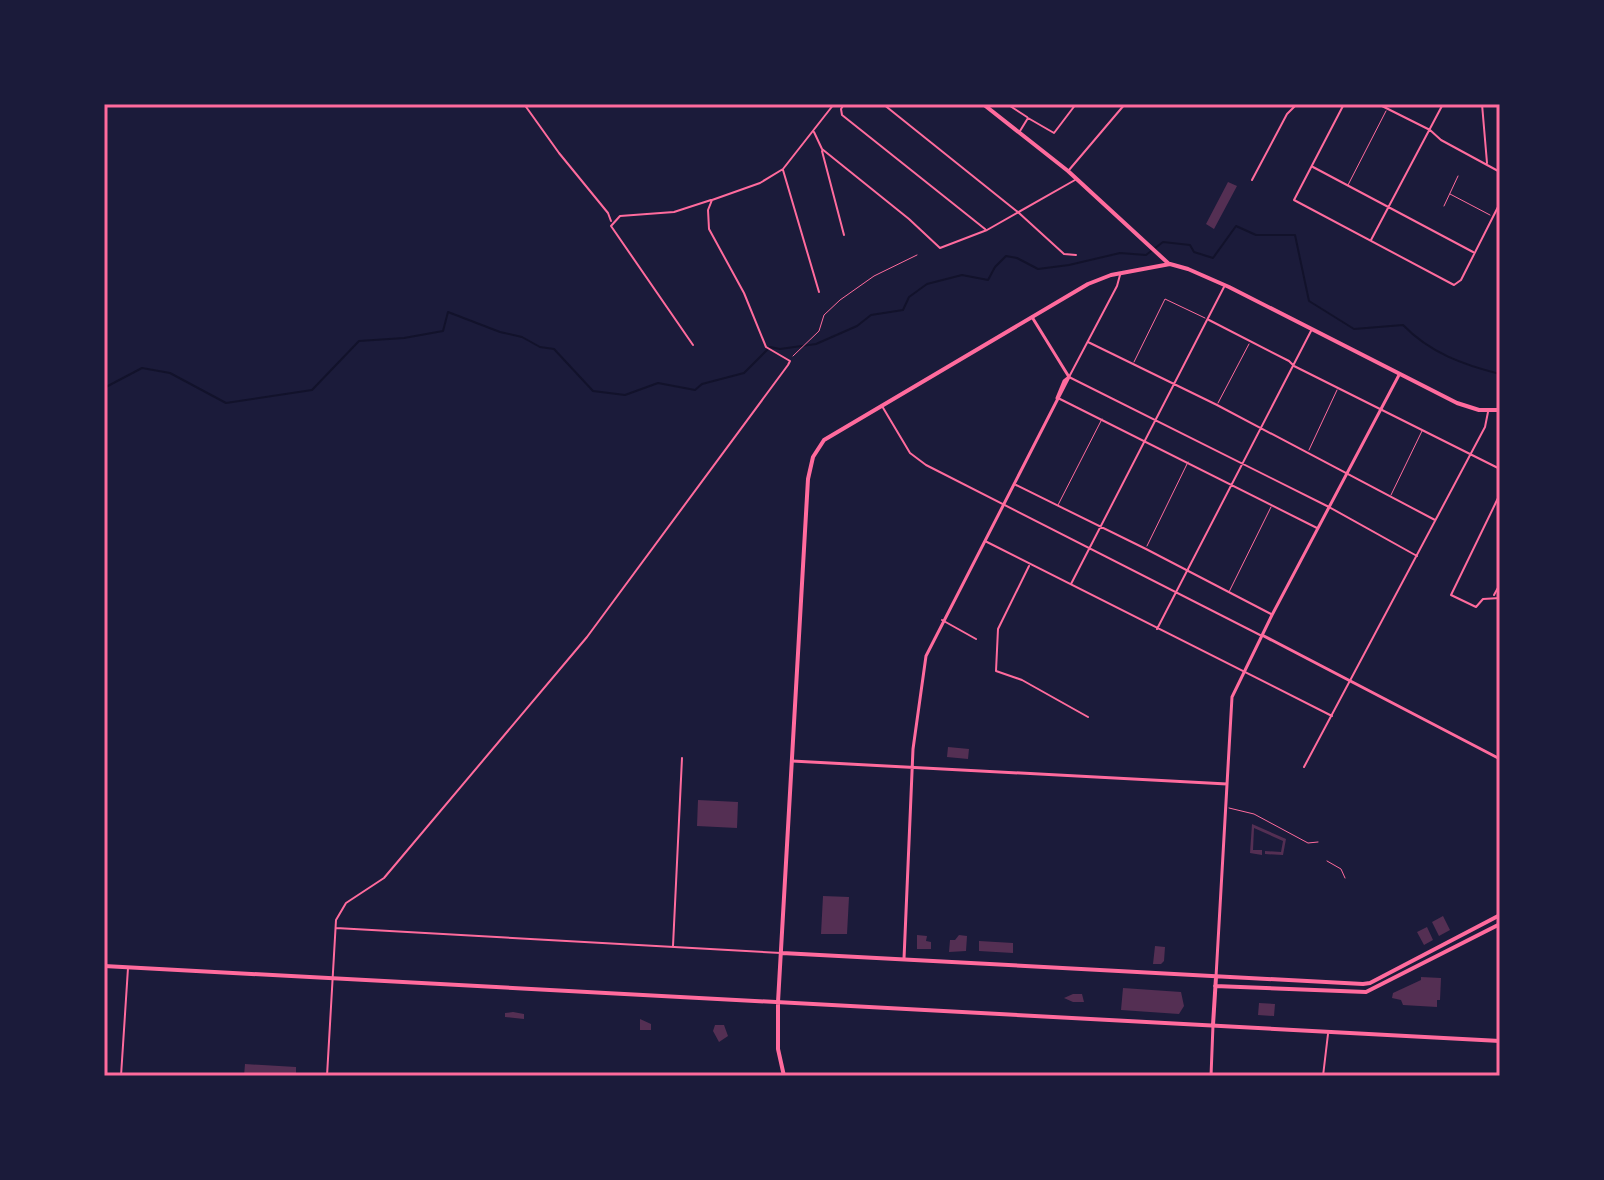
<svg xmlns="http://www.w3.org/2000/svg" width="1604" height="1180" font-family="'Source Serif 4',serif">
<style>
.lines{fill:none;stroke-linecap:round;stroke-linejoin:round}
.stream{stroke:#12122b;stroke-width:2}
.building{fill:#542f53}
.path{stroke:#ff6b9d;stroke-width:1}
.service{stroke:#ff6b9d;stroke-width:1}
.minor{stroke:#ff6b9d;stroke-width:2}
.tertiary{stroke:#ff6b9d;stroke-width:3}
.secondary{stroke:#ff6b9d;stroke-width:4}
.primary{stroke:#ff6b9d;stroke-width:4}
.neatline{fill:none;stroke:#ff6b9d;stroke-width:3}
</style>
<rect width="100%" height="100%" fill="#1b1b3a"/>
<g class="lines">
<!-- stream -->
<path class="stream" d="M104,388L142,368L170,373L226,403L312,390L359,341L404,338L443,331L448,312L500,332L522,337L540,347L554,349L593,391L625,395L658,383L695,390L702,384L744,373L770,347L780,349L816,344L857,326L871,315L903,310L909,297L927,284L962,275L988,280L995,267L1006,256L1017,258L1038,269L1069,265L1120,253L1146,255L1163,242L1190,245L1194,252L1213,258L1236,226L1256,235H1295L1309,301L1354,329L1403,325C1430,353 1464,365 1500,374"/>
</g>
<!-- building -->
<path class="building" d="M1228,182L1237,186L1214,229L1206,224Z
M948,747L969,749L968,759L947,757Z
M698,800L738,802L737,828L697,826Z
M1252,824L1286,839L1283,855L1265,854V851L1281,852L1283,841L1254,828L1253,850H1262V855L1250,853Z
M823,896L849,897L847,934H821Z
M1443,916L1450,930L1439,936L1432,922Z
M1427,927L1433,940L1424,945L1417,932Z
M917,935L927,936L926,941L931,942V949H917Z
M959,935L967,936L966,951L949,952L950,940H955Z
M979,941L1013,943V953L979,951Z
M1155,946L1165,947L1164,961L1161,964H1153Z
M1421,977L1441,978L1440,1000H1437V1007L1403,1005L1401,1000L1392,998L1393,993L1421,980Z
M1123,988L1181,992L1184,1006L1179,1014L1121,1010Z
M1073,994H1082L1084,1002H1073L1064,998Z
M1259,1003L1275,1004L1274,1016L1258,1015Z
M513,1012L524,1014V1019L505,1017V1013Z
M640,1019L651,1024V1030H640Z
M715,1025H724L728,1036L719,1042L713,1031Z
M245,1064L296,1067V1076H244Z"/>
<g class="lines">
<!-- path -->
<path class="path" d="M793,356L819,331L824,315L840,300L874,276L917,255"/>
<!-- service -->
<path class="service" d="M1348,185L1386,111
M1450,194L1490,215
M1444,206L1458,176
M1134,362L1165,299L1205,318
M1218,403L1249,344
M1309,450L1337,390
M1391,495L1422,431
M1058,505L1102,419
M1147,546L1188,462
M1229,592L1271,507
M1229,808L1254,814L1308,843L1318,842
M1327,861L1341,869L1345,878"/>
<!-- minor -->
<path class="minor" d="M524,104L559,153L608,213L611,221
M844,104L841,109L842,115L985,229
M883,104L1019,213L1064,254L1076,255
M1007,104L1027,117
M1344,104L1294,200L1454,285L1461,280L1500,203
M1378,104L1430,130L1441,140L1500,172
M1482,104L1487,163
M1020,131L1028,118L1054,133L1076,104
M814,132L822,149L909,219L940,248L987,230L1075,180
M822,151L844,235
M1313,167L1473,252
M783,170L819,292
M1069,170L1125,104
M1252,180L1287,114L1297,104
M1371,240L1443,104
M1120,275L1117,286L1069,377L1329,507L1417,556
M1209,320L1289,361L1294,366L1500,469
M1088,342L1217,405L1435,520
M693,345L611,226L620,216L674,212L711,200
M1058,398L1317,528
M882,406L910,453L926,465L1260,635
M1016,485L1146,549L1271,614
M1500,494L1451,595L1476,607L1483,599L1500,598
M985,541L1332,716
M1029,566L998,629L996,671L1022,680L1088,717
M1071,584L1224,287
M1494,595L1500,584
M942,620L976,639
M1157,629L1312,329
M1304,767L1485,427L1488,412
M336,928L781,953
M673,946L682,758
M121,1076L128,968
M327,1076L336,920L346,903L384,878L587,637L788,365L790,361L766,347L744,293L709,229L708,210L712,200L760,183L783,169L834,104
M1323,1076L1328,1034"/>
<!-- tertiary -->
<path class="tertiary" d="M1032,317L1069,377
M1057,398L1064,381L1069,377
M1262,635L1500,759
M792,761L1227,784
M904,959L913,749L926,656L1069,377
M1216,977L1232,697L1272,615L1399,375
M1211,1076L1213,1025"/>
<!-- secondary -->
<path class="secondary" d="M983,104L1068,171L1169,264"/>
<!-- primary -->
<path class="primary" d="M782,953L1363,984L1370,983L1500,915
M104,966L1500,1041
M1215,986L1366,992L1500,924
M1213,1025L1216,977
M784,1076L778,1049V1002L808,479L813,457L824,440L1088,284L1111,275L1170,264L1188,269L1229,287L1457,403L1479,410H1500"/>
</g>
<!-- border -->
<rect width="1604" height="1180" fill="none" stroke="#1b1b3a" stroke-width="212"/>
<rect x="106" y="106" width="1392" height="968" class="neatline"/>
</svg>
